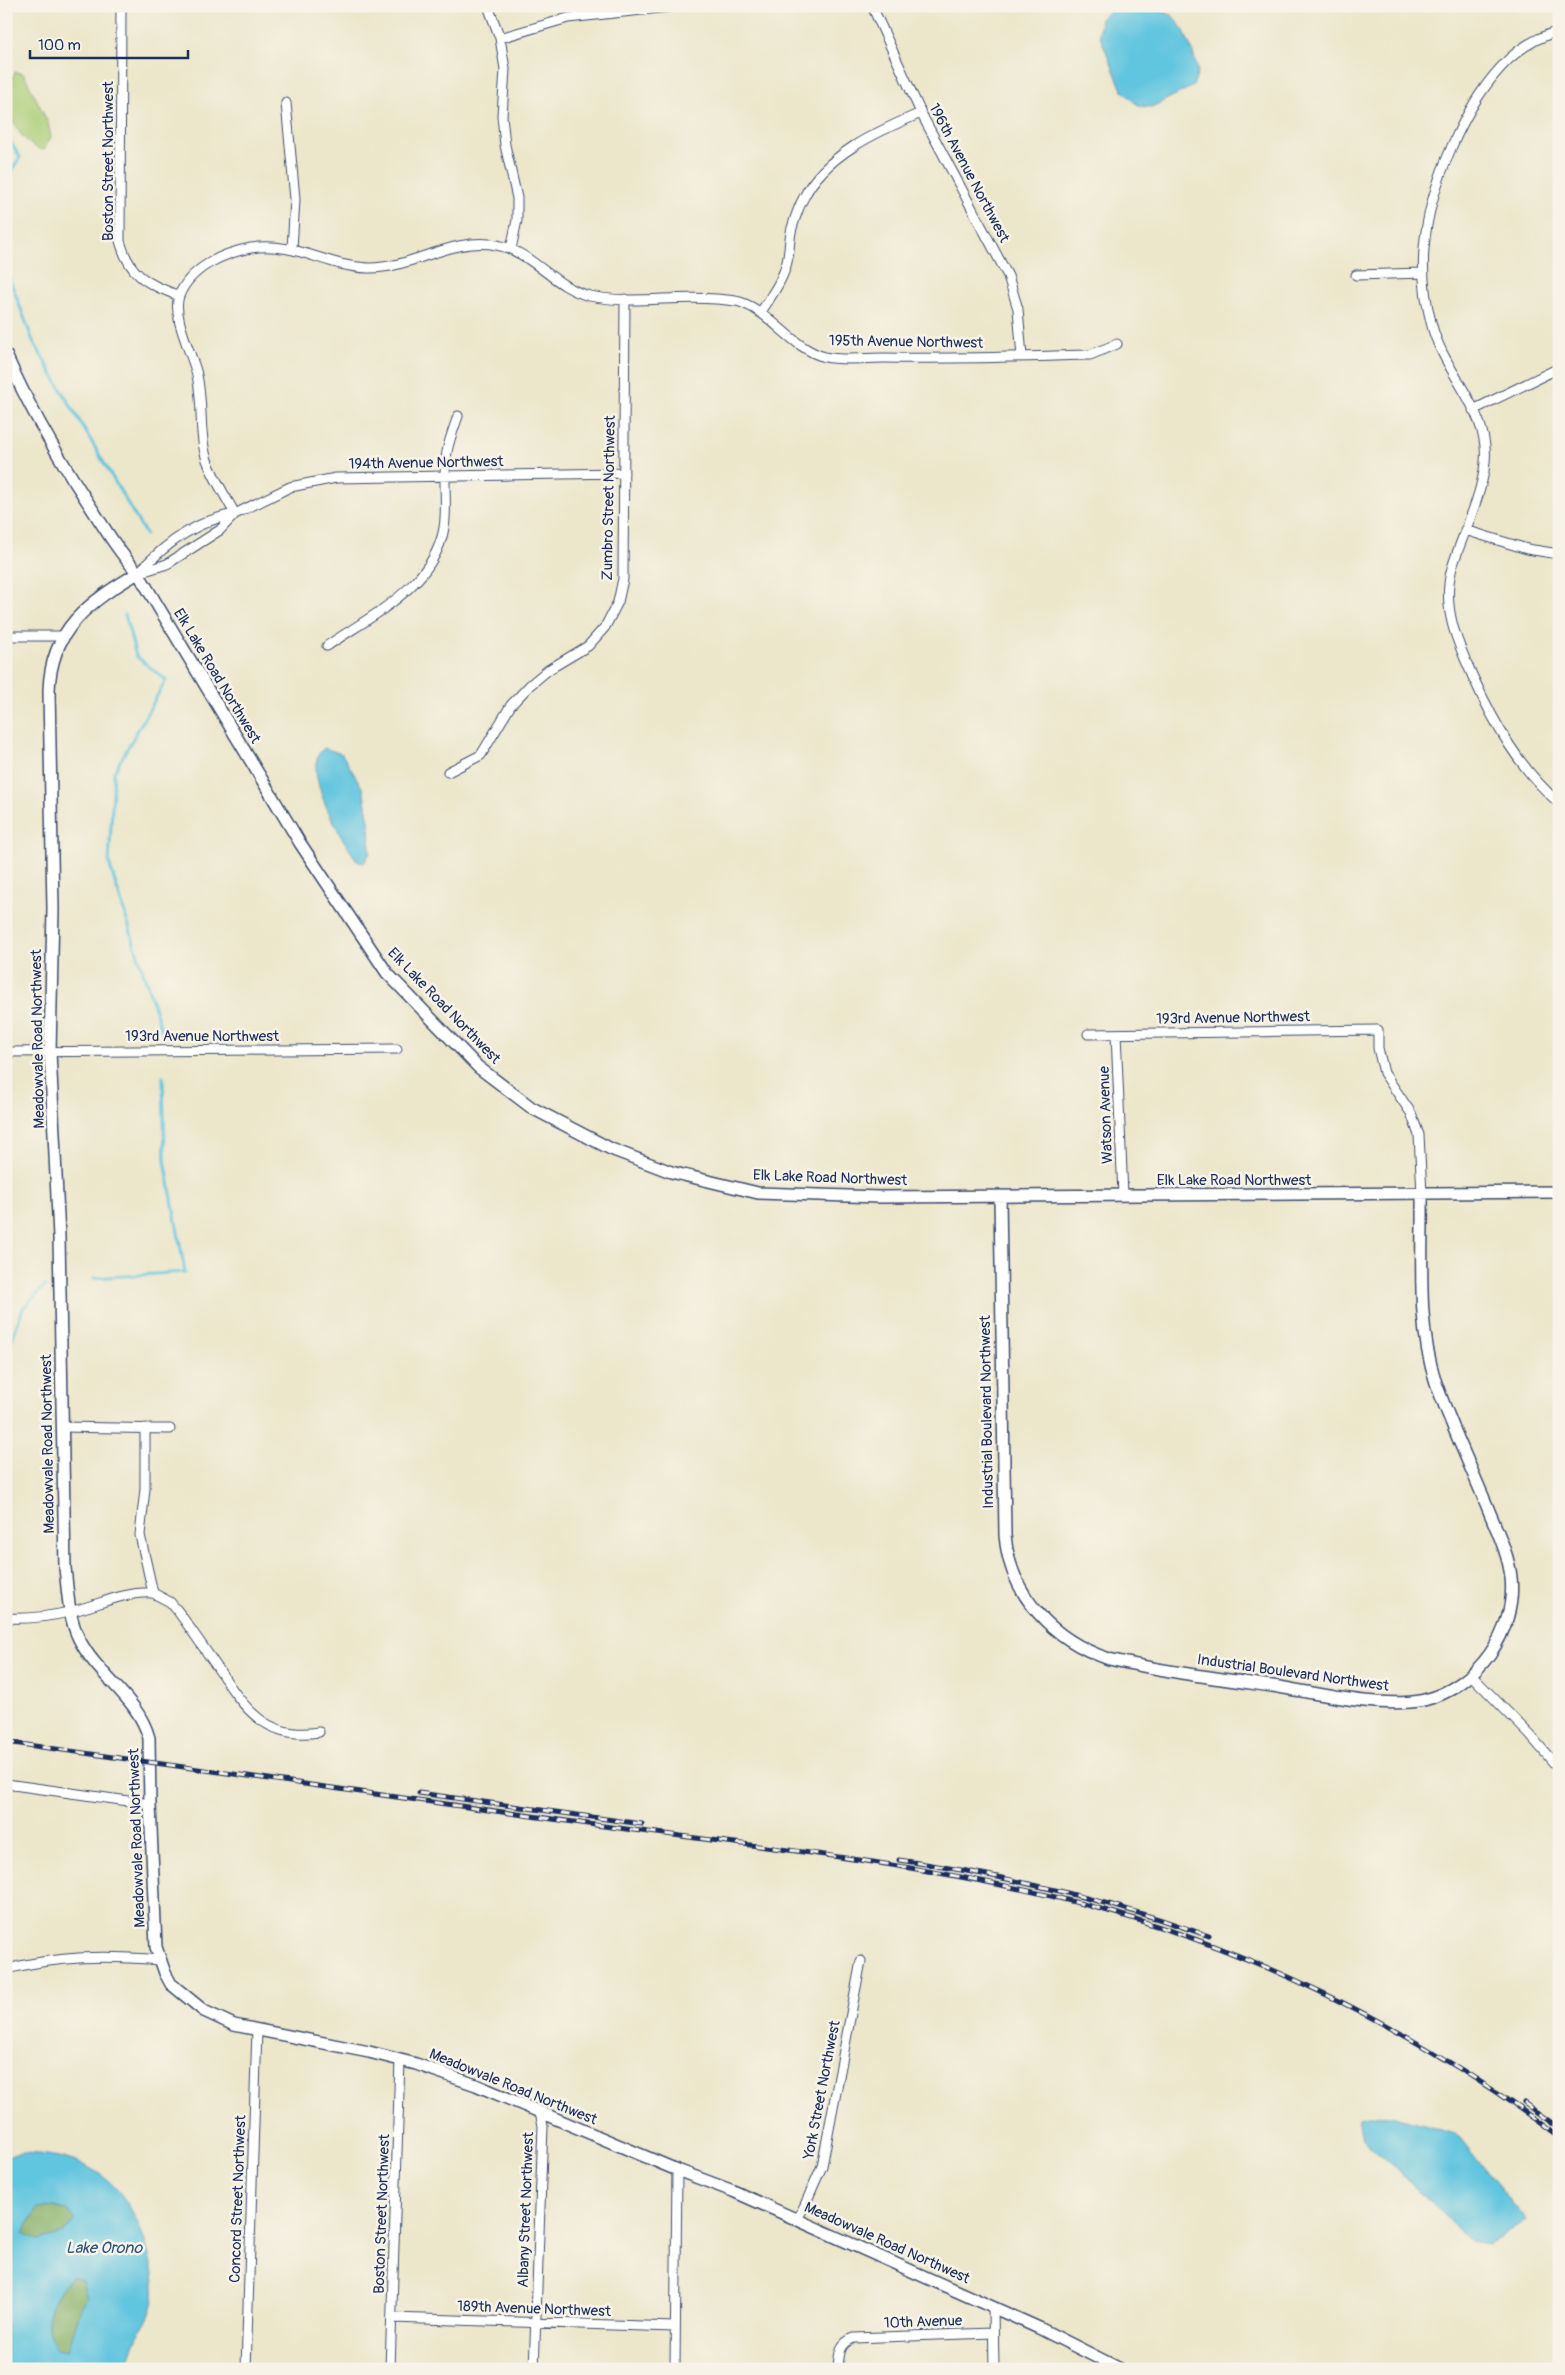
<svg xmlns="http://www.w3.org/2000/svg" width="1565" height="2375" font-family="Pangolin,sans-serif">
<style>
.green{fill:#aacd76;stroke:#627e6a}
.forest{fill:#87b067;stroke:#517062}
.water{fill:#61c5df;stroke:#3e7a9e;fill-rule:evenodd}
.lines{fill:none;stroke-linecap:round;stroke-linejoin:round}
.stream{stroke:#61c5df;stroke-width:3}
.minor-casing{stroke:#3a4a6e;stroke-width:11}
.tertiary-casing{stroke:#3a4a6e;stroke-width:14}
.minor{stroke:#fff;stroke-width:9}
.tertiary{stroke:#fff;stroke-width:11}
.rail-casing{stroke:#1b2f5e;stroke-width:5}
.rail{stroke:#f7f3e8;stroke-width:3;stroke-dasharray:9;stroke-linecap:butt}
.labels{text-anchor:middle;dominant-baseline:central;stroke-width:5;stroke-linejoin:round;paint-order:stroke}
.street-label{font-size:15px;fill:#1b2f5e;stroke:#f7f3e8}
.water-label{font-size:16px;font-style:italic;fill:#2c547e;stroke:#f7f3e8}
</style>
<rect width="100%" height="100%" fill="#f7f3e8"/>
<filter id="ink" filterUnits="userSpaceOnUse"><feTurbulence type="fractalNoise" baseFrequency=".02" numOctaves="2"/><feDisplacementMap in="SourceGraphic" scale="10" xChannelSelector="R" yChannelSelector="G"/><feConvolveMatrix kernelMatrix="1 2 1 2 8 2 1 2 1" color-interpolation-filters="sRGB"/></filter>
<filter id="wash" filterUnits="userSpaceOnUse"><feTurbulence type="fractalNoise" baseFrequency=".0096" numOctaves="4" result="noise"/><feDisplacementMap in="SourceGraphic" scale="20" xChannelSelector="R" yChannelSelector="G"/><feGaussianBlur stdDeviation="1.12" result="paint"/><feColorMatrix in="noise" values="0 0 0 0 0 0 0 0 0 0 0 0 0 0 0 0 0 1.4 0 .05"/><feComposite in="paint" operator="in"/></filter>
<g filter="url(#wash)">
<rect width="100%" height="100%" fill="#ece6ca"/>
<!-- green -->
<path class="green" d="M15,72L24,74L48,123L51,137L44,150C26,148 12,123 7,107C4,96 10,82 15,72Z"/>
<!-- forest -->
<path class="forest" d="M54,2206L68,2210L74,2221L63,2233L38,2240L23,2233L38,2208Z
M72,2276L82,2281L87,2297L81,2308L68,2351L56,2349C54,2343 49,2336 48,2330C46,2309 59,2291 72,2276Z"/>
<!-- water -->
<path class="water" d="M1132,8L1157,10L1172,15L1184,31L1193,53L1198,72L1193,86L1152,107L1140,106L1134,102L1122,90L1099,34L1101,19L1111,10Z
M324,748L342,754L363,789L369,821L370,853L364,863L358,862C343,841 298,769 324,748Z
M1369,2115L1392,2116L1452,2133L1459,2137L1526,2220L1488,2244L1469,2241L1434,2204L1363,2139L1359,2117Z
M22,2153C93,2155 129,2184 148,2252C153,2269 157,2291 152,2309C149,2318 143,2327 138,2336C133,2347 130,2358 127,2369H6V2156ZM54,2206L68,2210L74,2221L63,2233L38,2240L23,2233L38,2208ZM72,2276L82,2281L87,2297L81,2308L68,2351L56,2349C54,2343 49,2336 48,2330C46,2309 59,2290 72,2276Z"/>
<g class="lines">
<!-- stream -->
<path class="stream" d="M6,135L20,157L6,181
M6,269L33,341L146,535
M125,615L136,656L166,680L114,772L109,863L163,1035
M94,1278L185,1272L165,1160L163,1077
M6,1356L23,1308L45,1286"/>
</g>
</g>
<g filter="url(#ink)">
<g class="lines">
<!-- minor casing -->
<g class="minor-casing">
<path id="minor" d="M121,6L120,241C130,277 147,283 179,296
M488,6L500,38L505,69L502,116L505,145L517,198V220L511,249
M872,6L921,113L1008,276L1018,309L1022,357
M1559,31C1541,36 1523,46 1509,59C1465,101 1429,187 1424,248C1422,274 1425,300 1432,326C1443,368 1480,402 1485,446C1489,484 1463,531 1452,568C1441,607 1457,642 1473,677C1495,725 1519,768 1559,803
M500,38L568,18L679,6
M286,103L295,199L292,249
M1356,275L1423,273
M761,312C771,296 783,280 787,262C790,250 789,238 792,228C795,218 798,208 803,199C824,155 878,131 921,113
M1473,410L1559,368
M624,473L336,478L290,487L235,514C226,497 214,479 207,460C198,433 204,401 196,371C191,352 172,316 179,296C190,268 223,253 251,248C296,241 326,267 368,268C412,269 452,236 497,245C533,252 554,288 590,296C631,305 675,295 716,299C724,300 733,300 740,302C773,313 791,348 825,357C841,361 868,358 885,358C953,359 1022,357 1090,355L1117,344
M235,514L220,530L167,564L138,573C164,545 197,520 235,514Z
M1465,530L1527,549L1559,554
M6,636H62
M327,646C372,615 434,586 444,528C448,503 442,477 447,452C449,440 454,428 458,416
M448,772L481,755L511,705L530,685L548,670L588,646L605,627L618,602L623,579L625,299
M1088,1034L1378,1030V1048L1384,1073L1411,1113L1419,1135L1422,1194
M1116,1034L1123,1195
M6,1052L397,1049
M62,1427L170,1429
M145,1428V1489L140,1535L153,1593L170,1602L177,1610C191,1629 204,1648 217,1667C243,1706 265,1741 319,1732
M6,1618C27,1619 48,1617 69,1612C97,1606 123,1591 153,1593
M1471,1675L1530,1735L1559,1769
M6,1784L150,1804
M6,1969C60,1956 105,1955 159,1960
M797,2219L804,2207L822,2166L861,1961
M993,2307L994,2369
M392,2318L675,2327
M246,2369L257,2030
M390,2369L400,2060
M534,2369L543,2126L540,2113
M675,2369L677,2170
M838,2369C839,2354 839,2343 854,2338L993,2333"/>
</g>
<!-- tertiary casing -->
<g class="tertiary-casing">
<path id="tertiary" d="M6,355C28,405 55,452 85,498C102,524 117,550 138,573L300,843L387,973L478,1067L532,1108L611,1149L671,1172L758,1193L879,1197L1559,1192
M138,573C89,602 51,629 49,690L53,909L50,1052L59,1237L65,1568C68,1593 68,1616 79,1639C98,1677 138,1697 149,1738L150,1804L156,1947L165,1973L171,1984L204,2011L234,2025L369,2052L416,2064L476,2085L677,2170L733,2191L1039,2328L1120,2369
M1000,1196L1005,1535C1010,1596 1053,1640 1109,1659C1165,1672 1222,1679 1279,1687C1320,1694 1383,1709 1424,1700C1477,1687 1517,1632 1511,1577C1508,1552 1496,1529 1487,1506C1470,1465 1451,1425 1436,1383C1416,1323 1423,1257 1422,1194"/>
</g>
<!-- minor -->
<use href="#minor" class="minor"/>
<!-- tertiary -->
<use href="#tertiary" class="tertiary"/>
<!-- rail casing -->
<g class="rail-casing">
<path id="rail" d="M6,1742C200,1769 394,1797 588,1824C743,1845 902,1860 1055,1897C1237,1941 1409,2024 1559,2137
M419,1793L642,1824
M899,1860C1005,1875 1108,1900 1209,1936
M1524,2103L1559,2128"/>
</g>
<!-- rail -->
<use href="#rail" class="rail"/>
</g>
</g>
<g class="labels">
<!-- street labels -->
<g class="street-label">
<text transform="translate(108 161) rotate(-90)">Boston Street Northwest</text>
<text transform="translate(969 173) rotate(62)">196th Avenue Northwest</text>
<text transform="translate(906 342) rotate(1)">195th Avenue Northwest</text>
<text transform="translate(426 463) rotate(-1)">194th Avenue Northwest</text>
<text transform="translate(609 498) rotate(-89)">Zumbro Street Northwest</text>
<text transform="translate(217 676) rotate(59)">Elk Lake Road Northwest</text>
<text transform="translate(444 1006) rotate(46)">Elk Lake Road Northwest</text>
<text transform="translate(1233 1018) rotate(-1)">193rd Avenue Northwest</text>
<text x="202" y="1036">193rd Avenue Northwest</text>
<text transform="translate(38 1039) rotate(-91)">Meadowvale Road Northwest</text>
<text transform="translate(1106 1115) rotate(-92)">Watson Avenue</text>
<text transform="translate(830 1178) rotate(2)">Elk Lake Road Northwest</text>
<text x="1234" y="1180">Elk Lake Road Northwest</text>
<text transform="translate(987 1412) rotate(-91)">Industrial Boulevard Northwest</text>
<text transform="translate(48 1444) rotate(-91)">Meadowvale Road Northwest</text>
<text transform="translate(1293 1673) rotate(8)">Industrial Boulevard Northwest</text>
<text transform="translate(137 1838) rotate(-92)">Meadowvale Road Northwest</text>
<text transform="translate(513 2087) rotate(22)">Meadowvale Road Northwest</text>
<text transform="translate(822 2090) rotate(-79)">York Street Northwest</text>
<text transform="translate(238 2199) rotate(-88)">Concord Street Northwest</text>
<text transform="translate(526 2210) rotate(-88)">Albany Street Northwest</text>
<text transform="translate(382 2214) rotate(-88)">Boston Street Northwest</text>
<text transform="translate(887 2243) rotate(24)">Meadowvale Road Northwest</text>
<text transform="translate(534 2309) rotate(2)">189th Avenue Northwest</text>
<text transform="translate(923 2322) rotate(-2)">10th Avenue</text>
</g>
<!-- water labels -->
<g class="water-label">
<text x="104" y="2248">Lake Orono</text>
</g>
</g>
<!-- margin -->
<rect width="1565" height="2375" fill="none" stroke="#f7f3e8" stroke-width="25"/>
<!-- scale -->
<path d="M30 50v8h158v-8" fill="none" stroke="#1b2f5e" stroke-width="2.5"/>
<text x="38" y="50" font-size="15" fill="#1b2f5e" stroke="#f7f3e8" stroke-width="4" paint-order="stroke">100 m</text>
</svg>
